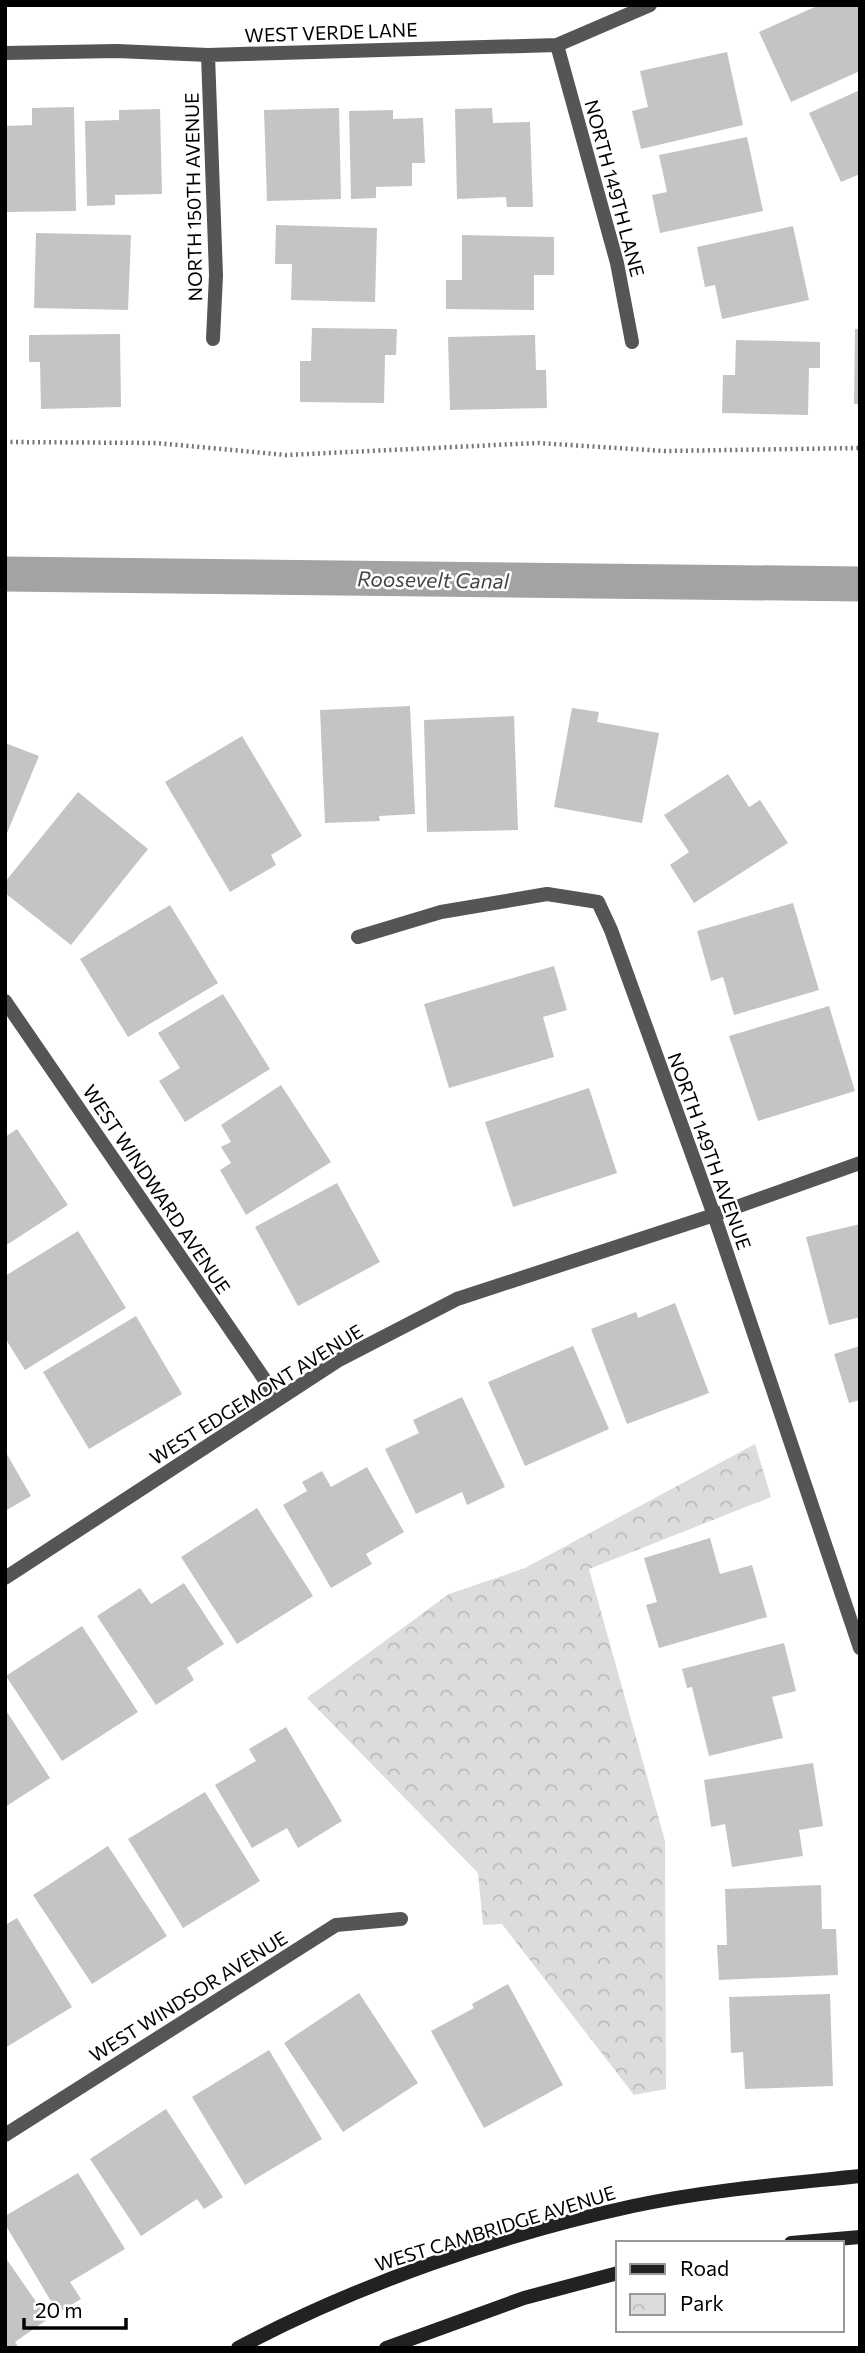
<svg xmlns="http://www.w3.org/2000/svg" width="865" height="2353" font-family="Commissioner,sans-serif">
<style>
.park{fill:url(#park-crowns)}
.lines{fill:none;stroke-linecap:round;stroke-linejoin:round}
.canal{stroke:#a3a3a3;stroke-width:35}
.building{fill:#c4c4c4}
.path{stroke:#777;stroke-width:4.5;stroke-dasharray:2 3.5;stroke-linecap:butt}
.street{stroke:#555;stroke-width:14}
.secondary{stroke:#222;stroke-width:14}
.labels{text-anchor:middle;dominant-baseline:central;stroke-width:5;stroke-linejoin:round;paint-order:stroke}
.street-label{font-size:19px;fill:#000;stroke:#fff}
.water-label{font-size:21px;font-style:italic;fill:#444;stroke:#fff}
</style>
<defs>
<pattern id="park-crowns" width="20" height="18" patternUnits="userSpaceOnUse" patternTransform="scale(1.75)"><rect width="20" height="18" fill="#dcdcdc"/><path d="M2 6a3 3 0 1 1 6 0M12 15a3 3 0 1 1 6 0" fill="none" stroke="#bbb"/></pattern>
</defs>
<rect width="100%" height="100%" fill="#fff"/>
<!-- park -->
<path class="park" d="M755,1444L771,1497L589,1569L665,1841L666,2089L634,2095L502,1924L483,1925L478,1873L307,1698L449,1594L525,1568Z"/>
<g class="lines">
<!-- canal -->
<path class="canal" d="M5,574L860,584"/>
</g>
<!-- building -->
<path class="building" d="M819,5H860V30L858,31L860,71L791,102L759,32Z
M727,52L743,125L641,149L632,111L648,107L640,71Z
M860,90V174L841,182L809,113Z
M74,107L76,211L5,212V126L32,125V108Z
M339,108L341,199L267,201L264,110Z
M492,108L493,123L530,122L533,207H507L506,197L457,199L455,109Z
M160,109L162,194L115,195V205L87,206L85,121L119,120V110Z
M393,110V119L423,118L425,163H412V186L376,187V198L351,199L349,111Z
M747,137L763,211L660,233L652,195L667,192L659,155Z
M276,225L377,228L375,302L291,300L292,264H275Z
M793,226L809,300L722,319L715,285L705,287L697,247Z
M36,233L131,235L128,310L34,308Z
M462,235L554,237V275H534V310L446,309V280H462Z
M312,328L397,329L396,355H385L384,403L300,402V361H311Z
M855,329H860V404H854Z
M120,334L121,407L41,409L40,362H29V335Z
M535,335L536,370H546L547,408L450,410L448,337Z
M736,340L820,342V368H809L808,415L722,413L723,375H735Z
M410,706L415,814L379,816L380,821L325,823L320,710Z
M572,708L599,712L597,722L659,733L642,823L554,807Z
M514,716L518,830L427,832L424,720Z
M242,736L302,836L271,855L276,865L230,892L165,782Z
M5,743L39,756L5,838Z
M728,774L749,807L760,800L788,843L694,903L670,865L689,852L664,815Z
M78,792L148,849L71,945L5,893V882Z
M793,903L819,990L734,1015L723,977L711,981L697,931Z
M170,905L218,983L128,1037L80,959Z
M554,966L567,1010L543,1017L554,1057L449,1088L424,1004Z
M223,994L270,1069L185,1122L159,1081L180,1068L158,1033Z
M829,1006L855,1091L758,1121L729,1036Z
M281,1085L331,1162L246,1215L220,1170L231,1163L221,1147L231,1142L221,1125Z
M589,1088L617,1173L513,1207L485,1122Z
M17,1129L68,1205L5,1246V1137Z
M337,1183L380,1262L298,1306L255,1227Z
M860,1224V1317L829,1325L806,1237Z
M78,1231L126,1308L25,1370L5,1338V1276Z
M675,1303L709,1393L627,1424L591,1329L636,1312L638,1318Z
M136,1316L182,1394L89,1449L43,1372Z
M573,1346L609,1429L525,1466L488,1382Z
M860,1346V1400L849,1403L834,1354Z
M462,1397L505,1487L467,1505L462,1492L416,1514L385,1449L419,1433L413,1420Z
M5,1451L31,1496L5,1511Z
M367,1467L404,1532L366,1554L372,1564L331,1588L283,1505L307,1491L302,1482L322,1471L331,1487Z
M257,1508L313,1596L237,1644L181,1557Z
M710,1538L720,1574L752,1565L767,1617L659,1648L646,1605L657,1602L644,1558Z
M184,1583L224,1644L187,1668L194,1680L156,1705L97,1616L140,1588L151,1604Z
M82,1626L138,1712L62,1761L6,1676Z
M784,1643L796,1691L772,1697L783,1738L709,1756L692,1687L687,1688L682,1669Z
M5,1709L50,1778L5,1807Z
M286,1727L342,1821L298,1848L287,1828L252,1848L215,1785L256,1761L249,1749Z
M813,1763L823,1826L799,1830L803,1856L732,1867L725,1824L711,1827L704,1780Z
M205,1792L260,1881L183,1928L128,1839Z
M108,1846L167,1936L92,1984L33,1895Z
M821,1885L822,1929H836L838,1975L719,1980L717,1945H727L725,1889Z
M17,1918L72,2007L5,2048V1925Z
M508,1984L563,2085L484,2128L431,2031L474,2008L472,2004Z
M359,1993L418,2083L343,2132L284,2043Z
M830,1994L833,2086L745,2089L743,2052L731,2053L729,1997Z
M269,2050L322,2139L245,2185L192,2097Z
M166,2109L223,2197L204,2209L197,2199L141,2236L90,2159Z
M78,2173L125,2249L70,2282L81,2299L58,2313L5,2224V2216Z
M5,2257L48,2319L15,2342L19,2348H5Z"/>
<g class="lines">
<!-- path -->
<path class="path" d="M5,442L156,443L286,455L538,443L664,451L860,448"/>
<!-- street -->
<path class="street" d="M557,45L617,263L632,342
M5,53L117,51L208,55L557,45L650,5
M208,55L216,275L213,339
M358,937L441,912L547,894L598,902L611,930L714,1215L860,1648
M5,1001L278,1399
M5,1578L339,1360L457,1299L714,1215L860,1163
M5,2135L336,1925L401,1919"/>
<!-- secondary -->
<path class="secondary" d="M791,2243L860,2237
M238,2348C358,2284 500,2235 633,2206C708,2190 784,2184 860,2176
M386,2348L524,2298L618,2273"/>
</g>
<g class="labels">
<!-- street labels -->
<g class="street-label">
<text transform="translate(331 32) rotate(-2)">WEST VERDE LANE</text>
<text transform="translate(615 188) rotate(75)">NORTH 149TH LANE</text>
<text transform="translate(193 197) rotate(-91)">NORTH 150TH AVENUE</text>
<text transform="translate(710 1151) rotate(70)">NORTH 149TH AVENUE</text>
<text transform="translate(157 1189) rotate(56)">WEST WINDWARD AVENUE</text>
<text transform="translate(256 1394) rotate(-32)">WEST EDGEMONT AVENUE</text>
<text transform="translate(188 1996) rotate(-32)">WEST WINDSOR AVENUE</text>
<text transform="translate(495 2228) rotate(-17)">WEST CAMBRIDGE AVENUE</text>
</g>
<!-- water labels -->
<g class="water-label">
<text transform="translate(433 579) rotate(1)">Roosevelt Canal</text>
</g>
</g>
<!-- border -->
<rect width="865" height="2353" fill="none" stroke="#000000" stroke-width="14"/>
<!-- legend -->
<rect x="616" y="2241" width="228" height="91" fill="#ffffff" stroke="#999999" stroke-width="2"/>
<rect x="630" y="2264" width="35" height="10" fill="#222222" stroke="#999999" stroke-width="2"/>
<text x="680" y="2276" font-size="21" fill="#000000">Road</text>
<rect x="630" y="2294" width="35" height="21" fill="url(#park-crowns)" stroke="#999999" stroke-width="2"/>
<text x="680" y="2311" font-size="21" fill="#000000">Park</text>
<!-- scale -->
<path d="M24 2318v10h102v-10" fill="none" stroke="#000000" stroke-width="3.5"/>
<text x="35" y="2318" font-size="21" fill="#000000" stroke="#ffffff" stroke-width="5" paint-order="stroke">20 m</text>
</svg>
